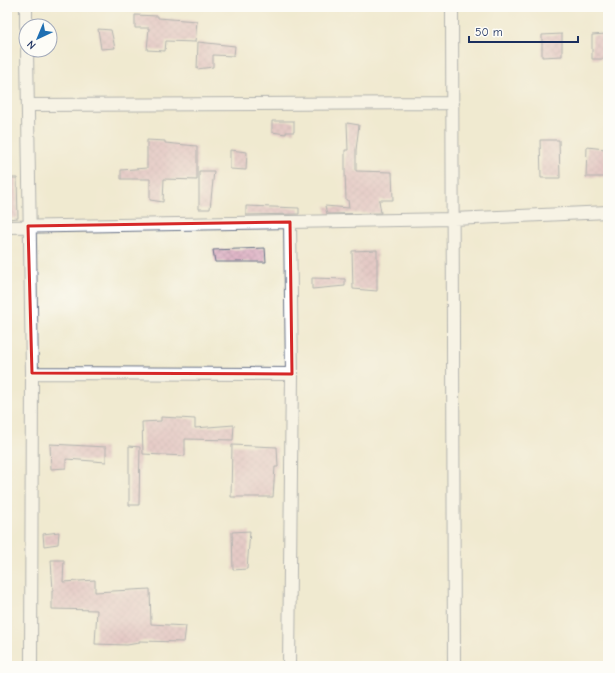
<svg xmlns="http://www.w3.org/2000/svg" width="615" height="673" font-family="'Comic Neue',sans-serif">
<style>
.building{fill:url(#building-cross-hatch)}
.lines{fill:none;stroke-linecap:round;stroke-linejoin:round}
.street-casing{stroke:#667086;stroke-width:14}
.street{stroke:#fff;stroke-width:12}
.marked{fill:none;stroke:#d62828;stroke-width:3;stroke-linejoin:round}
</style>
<defs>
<pattern id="building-cross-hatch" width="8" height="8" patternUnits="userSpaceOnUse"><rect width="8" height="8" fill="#d8a5bb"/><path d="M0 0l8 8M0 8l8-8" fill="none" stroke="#ae879b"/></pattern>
</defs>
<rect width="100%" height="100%" fill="#fdfcf7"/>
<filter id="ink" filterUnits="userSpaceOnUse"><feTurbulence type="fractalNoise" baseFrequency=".025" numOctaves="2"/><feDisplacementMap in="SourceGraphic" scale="8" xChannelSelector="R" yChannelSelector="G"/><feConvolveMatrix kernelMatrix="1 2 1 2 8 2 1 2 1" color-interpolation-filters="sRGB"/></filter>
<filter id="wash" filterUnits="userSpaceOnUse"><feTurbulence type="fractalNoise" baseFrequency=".012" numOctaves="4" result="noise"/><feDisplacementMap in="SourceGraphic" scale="16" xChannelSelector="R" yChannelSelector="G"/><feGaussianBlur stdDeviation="0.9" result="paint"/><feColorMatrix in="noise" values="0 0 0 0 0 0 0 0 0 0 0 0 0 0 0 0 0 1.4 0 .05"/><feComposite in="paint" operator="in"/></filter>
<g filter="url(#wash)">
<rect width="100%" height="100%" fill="#f0ead0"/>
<g id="blocks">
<!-- building -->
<path class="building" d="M135,15L158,16V18L197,21L195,42L166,41L165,51L147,50L149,28H135Z
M98,29L111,30L115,48L101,49Z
M562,34V56L542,57V35Z
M606,34L605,59H592V35Z
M198,42L235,46L234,56L213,55V67L197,69Z
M272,121H294V132H286V134L272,132Z
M347,123L359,125L356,150V171L392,172L393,200H379L381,213L327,214L325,206L349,208L348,200H346L345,172V150H348Z
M147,140L165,141V143L197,146V180L164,179L163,202L150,200V179H121V170L147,168Z
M540,140H559L560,178H541Z
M587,147L605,149L606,177H586Z
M230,150L247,152L246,170L230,169Z
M199,171H214L210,209H199Z
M7,178H17L18,218L7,219Z
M246,206L299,208V214L246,215Z
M265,248L266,262H215L213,250Z
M377,250V291L353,289L352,251Z
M312,278L345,279V286L312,289Z
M161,417L195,419V428L234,425L233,440L185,439V456L143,454L142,422L161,421Z
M50,444L106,447V462L66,459V468L51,469Z
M232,445L277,447L278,467H275L273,497H231Z
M129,446L140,447L139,505H129Z
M250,531L247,569L233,570L232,532Z
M59,532L58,544L44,546L43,534Z
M51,560H64L63,582L95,580V592L150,589L151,624L186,626L184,642L139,641V643L127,645L95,644L97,610L52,609V591H53Z"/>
</g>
</g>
<g filter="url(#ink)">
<use href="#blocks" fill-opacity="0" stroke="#667086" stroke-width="1"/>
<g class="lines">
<!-- street casing -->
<g class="street-casing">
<path id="street" d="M26,7V26
M452,7L454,666
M27,50L32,373L31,666
M28,105L453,103
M7,227L453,219L608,212
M32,373L292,374
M289,666L292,374L290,222"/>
</g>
<!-- street -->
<use href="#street" class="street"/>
</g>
</g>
<!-- marked area -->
<path d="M0 0H615V673H0ZM290,222L292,374L32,373L28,226Z" fill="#f0ead0" fill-opacity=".55" fill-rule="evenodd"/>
<path class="marked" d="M290,222L292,374L32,373L28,226Z"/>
<!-- margin -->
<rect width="615" height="673" fill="none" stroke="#fdfcf7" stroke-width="24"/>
<!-- north arrow -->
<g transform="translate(38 38) rotate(224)"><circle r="19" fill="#fdfcf7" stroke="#a3aaba"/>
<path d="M0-3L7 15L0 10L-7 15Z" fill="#1f6fb2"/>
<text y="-6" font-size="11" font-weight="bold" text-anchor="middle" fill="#1b2f5e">N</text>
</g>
<!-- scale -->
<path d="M469 36v6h109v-6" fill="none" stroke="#1b2f5e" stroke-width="2"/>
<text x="475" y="36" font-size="12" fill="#1b2f5e" stroke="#fdfcf7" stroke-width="3" paint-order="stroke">50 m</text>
</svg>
